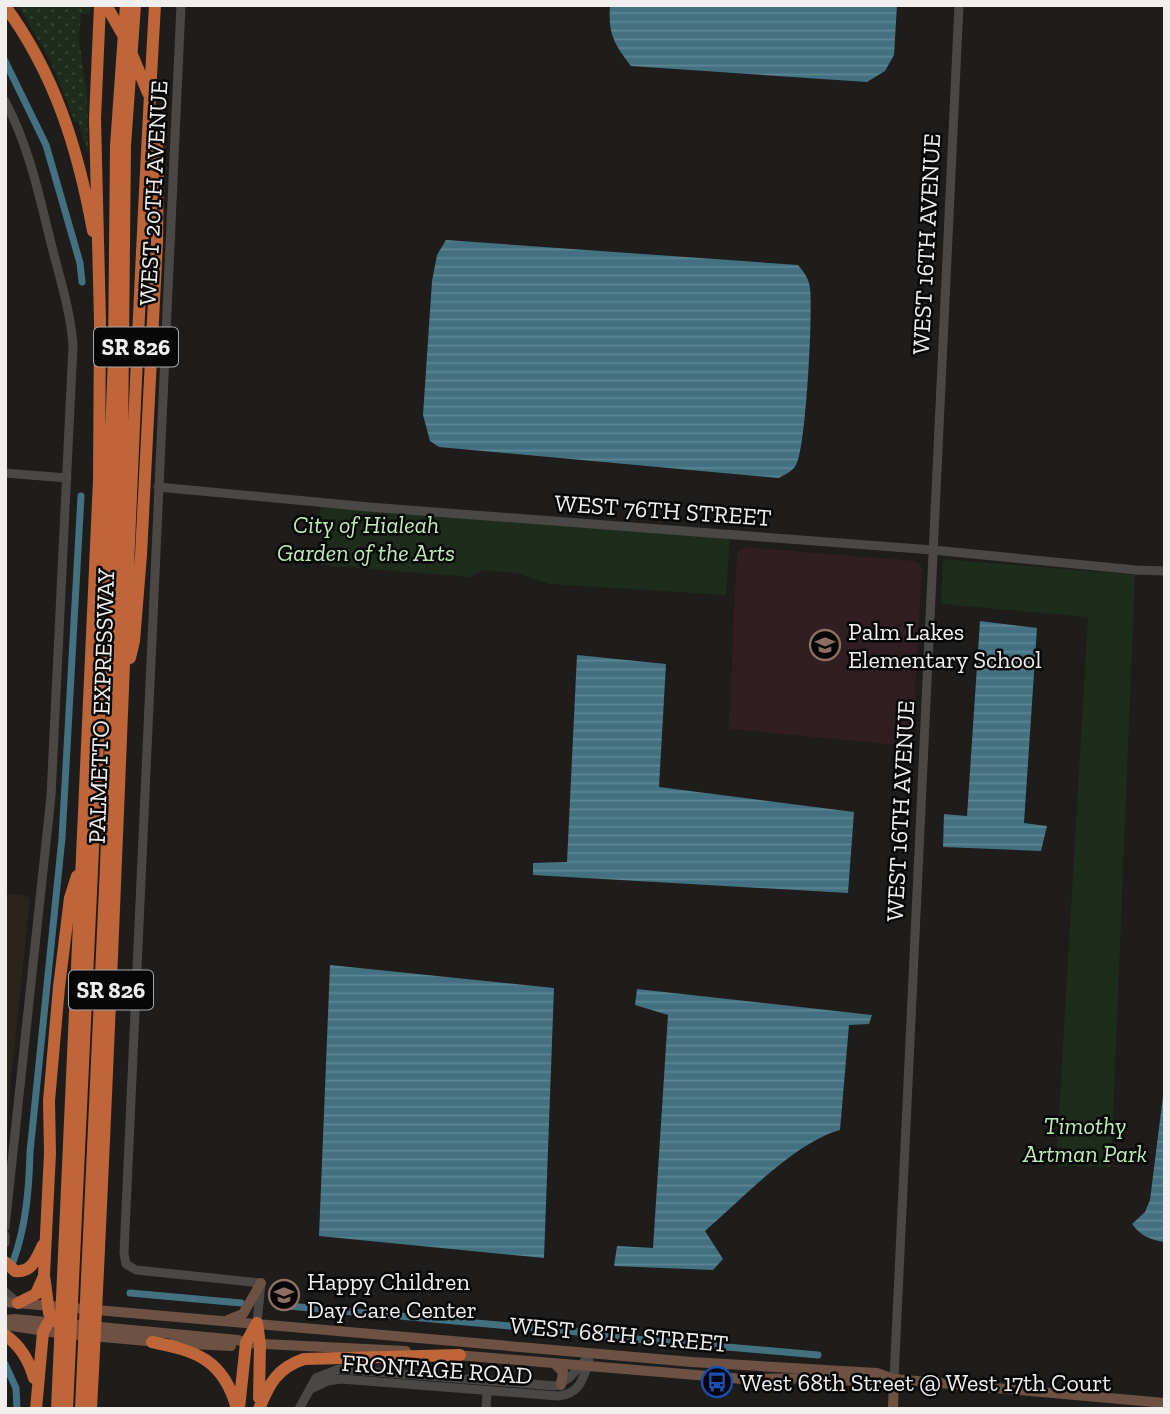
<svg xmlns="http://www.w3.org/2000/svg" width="1170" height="1414" font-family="'Zilla Slab',serif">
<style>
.built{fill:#29251e}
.education{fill:#311e22}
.grass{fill:url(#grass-dots)}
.park{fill:#1d2c1b}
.water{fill:url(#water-rules)}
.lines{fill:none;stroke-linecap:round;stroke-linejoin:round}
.canal{stroke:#437181;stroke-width:7}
.tertiary{stroke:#4a4846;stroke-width:9}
.secondary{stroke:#6d5142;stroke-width:10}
.motorway{stroke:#be653a;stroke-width:12}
.labels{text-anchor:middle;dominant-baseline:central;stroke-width:5;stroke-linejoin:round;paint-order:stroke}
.shield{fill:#080707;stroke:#aaa9a9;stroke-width:2}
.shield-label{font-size:23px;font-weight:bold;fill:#f0efee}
.street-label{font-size:24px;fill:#f0efee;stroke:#080707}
.park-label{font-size:24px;font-style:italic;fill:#bdecb7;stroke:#080707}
.poi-label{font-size:24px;fill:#f0efee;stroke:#080707;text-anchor:start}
</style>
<defs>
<pattern id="grass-dots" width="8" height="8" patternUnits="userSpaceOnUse" patternTransform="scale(1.75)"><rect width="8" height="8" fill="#1d2c1b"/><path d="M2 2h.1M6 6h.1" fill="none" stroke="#334131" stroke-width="1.8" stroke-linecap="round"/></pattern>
<pattern id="water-rules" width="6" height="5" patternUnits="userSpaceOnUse" patternTransform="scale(1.75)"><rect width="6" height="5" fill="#437181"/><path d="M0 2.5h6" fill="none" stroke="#5e8693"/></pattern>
</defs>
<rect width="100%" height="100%" fill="#1e1d1b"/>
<!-- built -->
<path class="built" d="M5,893L27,896L30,900L10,1088L5,1166Z"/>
<!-- education -->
<path class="education" d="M745,547L914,561L920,564L922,567L912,744L908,746L731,729L729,724L737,552Z"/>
<!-- grass -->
<path class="grass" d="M18,5H91L90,14H81L79,39L87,96L88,154L78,122H75L50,60Z"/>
<!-- park -->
<path class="park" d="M320,504L730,538L726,595L550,584L516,573L482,570L471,577L321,565Z
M943,559L1135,575L1111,1167L1056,1166L1088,617L941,604Z"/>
<!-- water -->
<path class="water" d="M610,5H897L894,55L885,71L867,82L631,66C614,44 608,34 610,5Z
M446,240L798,265C804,272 809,279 810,288C813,311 806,451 796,465C793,471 784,475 779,478L439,447L430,441L423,415L432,281L437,255Z
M980,621L1037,628L1024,823L1047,826L1041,851L943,847L944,814L967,816Z
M577,655L666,664L659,787L854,812L848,893L533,875V863L567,862Z
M330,965L554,988L544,1258L319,1236Z
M637,989L872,1015L869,1024L849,1025L840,1130C795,1142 741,1200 705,1231L723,1259L713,1270L614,1266L617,1246L653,1248L668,1015L635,1005Z
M1165,1080V1242C1150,1240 1141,1236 1132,1224L1145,1212L1150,1200Z"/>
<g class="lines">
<!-- canal -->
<path class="canal" d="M5,61L46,145L80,263L82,282
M13,1262C26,1226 29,1190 30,1152L62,838L81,496
M130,1293L241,1303
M277,1305L578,1332
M601,1336L818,1355
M5,1364L16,1388L17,1409"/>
<!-- tertiary -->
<path class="tertiary" d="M181,5L124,1253L126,1264L136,1270L261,1283L257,1323
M5,101C30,148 40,200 53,251C61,282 71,314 73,346L51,796L5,1227
M5,473L67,478
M158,487L369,507L933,550L1136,570L1165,571
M5,1235V1243
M5,1292L18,1303
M894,1379L959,5
M311,1389L328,1381L341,1379L558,1396C579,1394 583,1380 589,1361
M299,1409L316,1378L339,1369L556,1386L569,1378L591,1354
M486,1409L487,1391"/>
<!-- secondary -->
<path class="secondary" d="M5,1302L692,1362L877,1373L894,1379L1165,1403
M5,1320L15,1319L238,1340L246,1343L406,1351
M228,1320L243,1314L261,1283
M5,1325L58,1333L158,1342
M173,1343L231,1346
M456,1355L744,1379L818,1378L878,1383L894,1379
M555,1364L563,1372L561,1385
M893,1409L894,1379"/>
<!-- motorway -->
<path class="motorway" d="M106,5L123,35
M5,6C55,74 78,149 93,231
M131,52L148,93
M130,658L134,641L141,555L157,242L158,154L154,121
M5,1262L15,1271C32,1273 36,1259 43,1245
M18,1303L36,1294L44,1276
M257,1323L260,1344L259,1398
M59,1324L49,1313L44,1275L50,1153L49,1101L59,987L70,898L77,876
M5,1335C21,1346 29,1360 34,1378
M152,1342C197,1351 224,1360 237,1409
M239,1408L246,1343L257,1323
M36,1409L43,1332L48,1323L58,1316
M57,1409L99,480L100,321L95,119L100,5
M67,1409L107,548L114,354L116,146L126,5
M81,1409L106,866L122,442L125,146L135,5
M91,1409C116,941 128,473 155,5
M259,1409C269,1384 277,1368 304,1359L460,1355"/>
</g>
<!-- icons -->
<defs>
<g id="school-ring" transform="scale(1.575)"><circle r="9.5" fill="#080707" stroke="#8d6e63" stroke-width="1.5"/><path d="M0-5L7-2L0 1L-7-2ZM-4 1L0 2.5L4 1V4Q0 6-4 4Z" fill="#8d6e63"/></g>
<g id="bus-ring" transform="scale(1.575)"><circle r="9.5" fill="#080707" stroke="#1a4fb4" stroke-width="1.5"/><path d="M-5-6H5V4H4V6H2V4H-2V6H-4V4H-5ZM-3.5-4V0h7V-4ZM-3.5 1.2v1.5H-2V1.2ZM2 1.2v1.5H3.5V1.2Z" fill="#1a4fb4"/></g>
</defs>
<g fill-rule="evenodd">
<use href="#school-ring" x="825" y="645"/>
<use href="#school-ring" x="284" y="1295"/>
<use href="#bus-ring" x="717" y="1382"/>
</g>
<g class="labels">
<!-- shield labels -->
<g class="shield">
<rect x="94" y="327.5" width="84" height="39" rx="5"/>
<rect x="69" y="970.5" width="84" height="39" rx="5"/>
</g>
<g class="shield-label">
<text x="136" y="347">SR 826</text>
<text x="111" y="990">SR 826</text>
</g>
<!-- street labels -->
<g class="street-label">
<text transform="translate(153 193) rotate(-87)">WEST 20TH AVENUE</text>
<text transform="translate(926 244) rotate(-87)">WEST 16TH AVENUE</text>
<text transform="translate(663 510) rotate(4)">WEST 76TH STREET</text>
<text transform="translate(101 706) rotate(-88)">PALMETTO EXPRESSWAY</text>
<text transform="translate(900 811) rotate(-87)">WEST 16TH AVENUE</text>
<text transform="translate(619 1334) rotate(5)">WEST 68TH STREET</text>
<text transform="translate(437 1369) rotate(4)">FRONTAGE ROAD</text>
</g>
<!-- park labels -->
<g class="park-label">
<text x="366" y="524">City of Hialeah<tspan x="366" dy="28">Garden of the Arts</tspan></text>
<text x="1085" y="1125">Timothy<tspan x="1085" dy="28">Artman Park</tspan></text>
</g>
<!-- poi labels -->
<g class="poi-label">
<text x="848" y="631">Palm Lakes<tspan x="848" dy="28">Elementary School</tspan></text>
<text x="307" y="1281">Happy Children<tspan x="307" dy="28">Day Care Center</tspan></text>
<text x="740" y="1382">West 68th Street @ West 17th Court</text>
</g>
</g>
<!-- border -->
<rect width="1170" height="1414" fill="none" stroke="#f0efee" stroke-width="14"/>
</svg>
